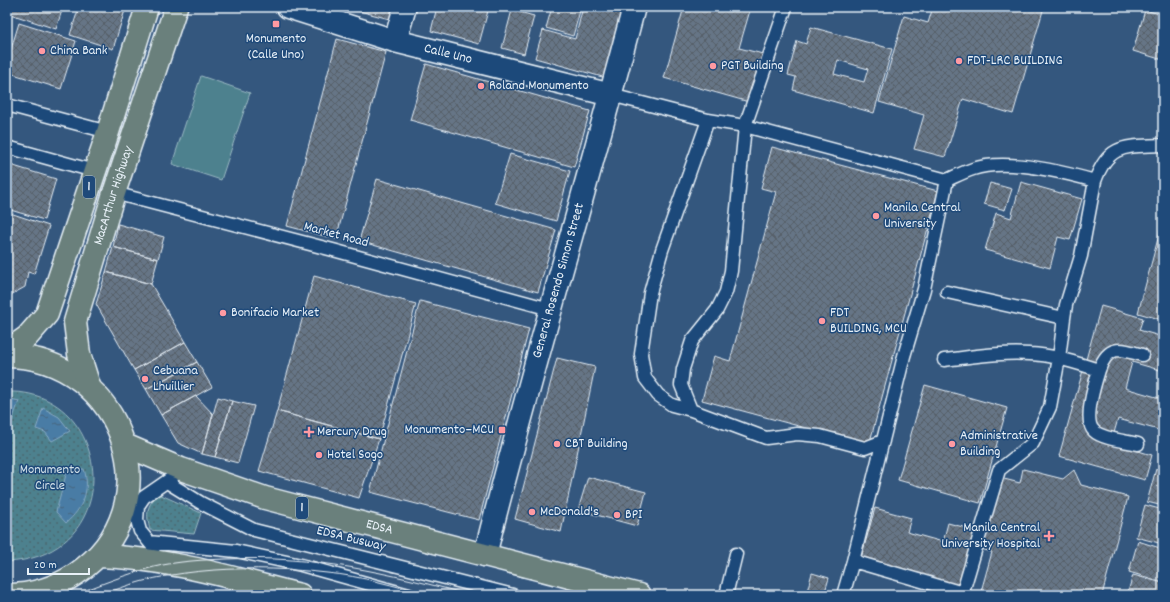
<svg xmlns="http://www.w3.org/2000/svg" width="1170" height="602" font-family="Dekko,sans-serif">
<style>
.green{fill:url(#green-dots);stroke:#9ab9c3}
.pitch{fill:#4d818e;stroke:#9ab9c3}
.water{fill:url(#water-ripples);stroke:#88abc6}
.building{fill:url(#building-cross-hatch);stroke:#e8f1f8;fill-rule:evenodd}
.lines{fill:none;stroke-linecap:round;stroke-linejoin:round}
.lane-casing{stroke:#e8f1f8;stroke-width:15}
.street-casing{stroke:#e8f1f8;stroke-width:25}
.highway-casing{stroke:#e8f1f8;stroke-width:25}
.lane{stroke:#1f4a7a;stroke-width:12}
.street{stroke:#1f4a7a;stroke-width:22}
.highway{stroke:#6a807c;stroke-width:22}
.tram{stroke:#e8f1f8;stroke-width:1}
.poi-dot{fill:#ff9aa2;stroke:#1f4a7a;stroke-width:1.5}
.labels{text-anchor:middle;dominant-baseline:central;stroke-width:3;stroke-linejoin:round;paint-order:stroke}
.shield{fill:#1f4a7a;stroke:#acbfd2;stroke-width:1}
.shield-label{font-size:13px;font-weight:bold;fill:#e8f1f8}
.poi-label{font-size:14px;fill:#e8f1f8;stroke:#1f4a7a;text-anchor:start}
.street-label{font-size:14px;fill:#e8f1f8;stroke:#1f4a7a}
.park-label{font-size:14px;fill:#d1e0e8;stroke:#1f4a7a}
</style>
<defs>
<pattern id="green-dots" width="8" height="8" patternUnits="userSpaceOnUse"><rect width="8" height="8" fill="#4d818e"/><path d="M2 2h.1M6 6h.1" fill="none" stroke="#4a676f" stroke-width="1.8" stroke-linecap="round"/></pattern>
<pattern id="water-ripples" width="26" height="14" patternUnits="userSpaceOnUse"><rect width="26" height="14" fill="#487ca5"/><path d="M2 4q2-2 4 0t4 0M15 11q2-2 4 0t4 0" fill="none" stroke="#47657c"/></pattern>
<pattern id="building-cross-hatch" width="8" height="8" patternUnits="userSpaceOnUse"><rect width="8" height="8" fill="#667486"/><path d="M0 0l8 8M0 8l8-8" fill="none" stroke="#565e68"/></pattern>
</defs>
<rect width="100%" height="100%" fill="#34577e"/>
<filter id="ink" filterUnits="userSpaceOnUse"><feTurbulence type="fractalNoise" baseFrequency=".025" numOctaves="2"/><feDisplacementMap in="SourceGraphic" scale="8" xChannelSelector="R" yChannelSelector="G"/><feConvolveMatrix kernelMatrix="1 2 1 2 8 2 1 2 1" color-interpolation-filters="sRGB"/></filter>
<g filter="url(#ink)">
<!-- green -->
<path class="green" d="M7,392C113,388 130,556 7,562Z
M159,494L201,513L194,534L150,530C146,514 146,505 159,494Z"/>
<!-- pitch -->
<path class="pitch" d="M201,76L250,93L221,180L172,164Z"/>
<!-- water -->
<path class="water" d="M7,398L19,401L12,421L7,419Z
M43,408L59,417L70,431L52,441L45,432L36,429Z
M84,469C91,491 82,509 66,523L56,512L67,471Z"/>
<!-- building -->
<path class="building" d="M7,7H63L56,29L7,13Z
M79,7H126L113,49L70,35Z
M352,7H401L397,21L352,9Z
M437,7H489L479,44L431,31Z
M552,7H581L573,36L546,28Z
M583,7L624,8L606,78L535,58L543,30L575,39Z
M684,7H751L739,48L763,54L749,102L664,78Z
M933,7H1044L1013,114L963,99L945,157L914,149L924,115L879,102L904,16L928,23Z
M512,10L534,16L524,54L502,48Z
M1145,10L1163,15V60L1133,51Z
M19,23L76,41L61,89L7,72V62Z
M811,27L892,49L874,113L793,90L796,77L788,75L797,41L806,44ZM838,60L868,69L864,82L834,74Z
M337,39L386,52L336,239L287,226Z
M426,64L590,111L574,167L410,120Z
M772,147L938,191L869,445L702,400L714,356L730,361L776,192L761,188Z
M510,154L570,171L556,221L495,203Z
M7,164L56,179L44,220L7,209Z
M377,179L556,230L538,292L359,241Z
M1021,182L1082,199L1070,240L1058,237L1050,268L985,250L996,213L1011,218Z
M990,183L1012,189L1005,210L984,204Z
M7,212L49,226L34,274L28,272L25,287L7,297Z
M1163,220V320L1138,313Z
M118,224L164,237L158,259L113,247Z
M113,247L158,259L151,284L106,272Z
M106,272L151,284L185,342L134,370L96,304Z
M314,276L416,304L379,439L277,411Z
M420,301L529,329L479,520L370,492Z
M1101,306L1143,318L1139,330L1163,337V371L1132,362L1125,388L1163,399V415L1159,430L1118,419L1111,443L1152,455L1145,480L1059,456Z
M185,342L197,362L146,389L134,370Z
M557,358L595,367L561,532L515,519Z
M197,362L212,387L161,415L146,389Z
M925,385L1007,408L980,503L898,480Z
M196,396L213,414L202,454L178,443L161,415Z
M218,397L232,401L215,457L202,454Z
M232,401L254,406L238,463L215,457Z
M277,411L379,439L359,498L259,471Z
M1023,469L1063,479L1074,470L1081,485L1128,497L1102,595H980L992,552L977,548L1000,478L1020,483Z
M1156,469L1163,471V506L1147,502Z
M588,477L646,492L637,526L578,510Z
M1145,505L1163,510V544L1136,537Z
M875,508L911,518L907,532L943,542L948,523L978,531L962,586L861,558Z
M1138,541L1163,549V582L1129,572Z
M812,573L829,578L824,595H806Z
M1133,575L1163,583V595H1127Z"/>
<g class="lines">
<!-- lane casing -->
<g class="lane-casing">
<path id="lane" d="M786,7L745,126L947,180C956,176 964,172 973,169C1005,158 1063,172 1095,181C1109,142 1127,147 1163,145
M611,95L708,120
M7,105L108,132
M7,147L94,171
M114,193L333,250L550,309
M947,292L1064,318L1066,305L1081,256L1095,181
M944,360C972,357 1001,352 1030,354C1054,355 1076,363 1099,370C1108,345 1119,348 1142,355
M1099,370C1095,383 1083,421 1094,431C1102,439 1127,441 1138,444
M691,410L672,405L658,395L645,378L641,354L650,293L662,250L708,120L745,126L731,271L726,292L717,310L692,341L683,369L681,385L691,410L766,438L797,434L820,436L865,448L883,441
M167,482L201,503L254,530L513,595
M149,542L236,551L301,565L409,595
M154,548L140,531L137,520L138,506L144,497L173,477
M853,561L963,593
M726,595L736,554
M843,595L853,561L904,356L924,289L947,180
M962,595L999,470L1033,443L1050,407L1059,358L1064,318"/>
</g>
<!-- street casing -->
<g class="street-casing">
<g id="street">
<path id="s1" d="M288,7L395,41L611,95"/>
<path d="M395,41L405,7"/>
<path id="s2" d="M485,555C531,371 586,190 634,7"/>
</g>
</g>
<!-- highway casing -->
<g class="highway-casing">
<g id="highway">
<path d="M7,351L27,337L47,314L108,132L147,7"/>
<path d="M7,356C124,357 175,507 76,574C55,588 31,595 7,595"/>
<path id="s3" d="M89,386L79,354L75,322L114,193L176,7"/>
<path id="s4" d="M125,445L181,469L265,498L639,595"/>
<path d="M98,556C169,558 232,578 300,595"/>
</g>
</g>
<!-- lane -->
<use href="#lane" class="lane"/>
<!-- street -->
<use href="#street" class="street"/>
<!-- highway -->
<use href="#highway" class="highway"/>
<!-- tram -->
<path class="tram" d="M74,595C101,584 127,574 154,567C178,561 202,560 226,559C312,555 389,573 470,595
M103,595C166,566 259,565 327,573C361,576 395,586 428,595"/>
</g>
</g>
<!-- markers -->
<g class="poi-dot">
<rect x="272" y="20" width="8" height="8" rx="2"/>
<circle cx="42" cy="51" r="4"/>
<circle cx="959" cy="61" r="4"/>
<circle cx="713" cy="66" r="4"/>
<circle cx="481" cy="86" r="4"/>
<circle cx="876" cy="216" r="4"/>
<circle cx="223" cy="313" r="4"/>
<circle cx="822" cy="321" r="4"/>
<circle cx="145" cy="379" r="4"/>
<rect x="498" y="426" width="8" height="8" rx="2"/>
<path d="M307 426h4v4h4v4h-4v4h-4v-4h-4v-4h4z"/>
<circle cx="557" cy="444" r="4"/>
<circle cx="952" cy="444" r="4"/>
<circle cx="319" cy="455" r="4"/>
<circle cx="532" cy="512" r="4"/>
<circle cx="617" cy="515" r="4"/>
<path d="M1047 530h4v4h4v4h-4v4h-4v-4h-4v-4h4z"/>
</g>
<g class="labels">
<!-- shield labels -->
<g class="shield">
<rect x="83" y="176" width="12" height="22" rx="3"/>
<rect x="296" y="497" width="12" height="22" rx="3"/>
</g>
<g class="shield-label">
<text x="89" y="187">1</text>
<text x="302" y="508">1</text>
</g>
<!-- poi labels -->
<g class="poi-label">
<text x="276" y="39" text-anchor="middle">Monumento<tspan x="276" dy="16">(Calle Uno)</tspan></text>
<text x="50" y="51">China Bank</text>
<text x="967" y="61">FDT-LRC BUILDING</text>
<text x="721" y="66">PGT Building</text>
<text x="489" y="86">Roland Monumento</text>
<text x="884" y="208">Manila Central<tspan x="884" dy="16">University</tspan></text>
<text x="231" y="313">Bonifacio Market</text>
<text x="830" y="313">FDT<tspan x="830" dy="16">BUILDING, MCU</tspan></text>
<text x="153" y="371">Cebuana<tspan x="153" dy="16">Lhuillier</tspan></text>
<text x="494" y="430" text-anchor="end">Monumento–MCU</text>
<text x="317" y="432">Mercury Drug</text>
<text x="960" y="436">Administrative<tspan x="960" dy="16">Building</tspan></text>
<text x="565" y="444">CBT Building</text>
<text x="327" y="455">Hotel Sogo</text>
<text x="540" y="512">McDonald's</text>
<text x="625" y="515">BPI</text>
<text x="1040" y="528" text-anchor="end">Manila Central<tspan x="1040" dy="16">University Hospital</tspan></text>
</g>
<!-- street labels -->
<g class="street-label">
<text stroke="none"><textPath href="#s1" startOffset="167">Calle Uno</textPath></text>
<text stroke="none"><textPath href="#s3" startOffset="198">MacArthur Highway</textPath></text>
<text transform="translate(336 235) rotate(15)">Market Road</text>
<text stroke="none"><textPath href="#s2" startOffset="284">General Rosendo Simon Street</textPath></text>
<text stroke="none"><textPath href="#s4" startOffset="268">EDSA</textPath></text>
<text transform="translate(351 539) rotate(14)">EDSA Busway</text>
</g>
<!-- park labels -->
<g class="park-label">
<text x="50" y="470">Monumento<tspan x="50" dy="16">Circle</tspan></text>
</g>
</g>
<!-- margin -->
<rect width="1170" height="602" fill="none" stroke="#1f4a7a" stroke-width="24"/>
<rect x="12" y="12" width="1146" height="578" fill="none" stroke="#e8f1f8" stroke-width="1.5" filter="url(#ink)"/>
<!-- scale -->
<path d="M28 568v6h61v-6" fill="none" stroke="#e8f1f8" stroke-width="2"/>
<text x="34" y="568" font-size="12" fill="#e8f1f8" stroke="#1f4a7a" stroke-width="3" paint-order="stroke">20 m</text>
</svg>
